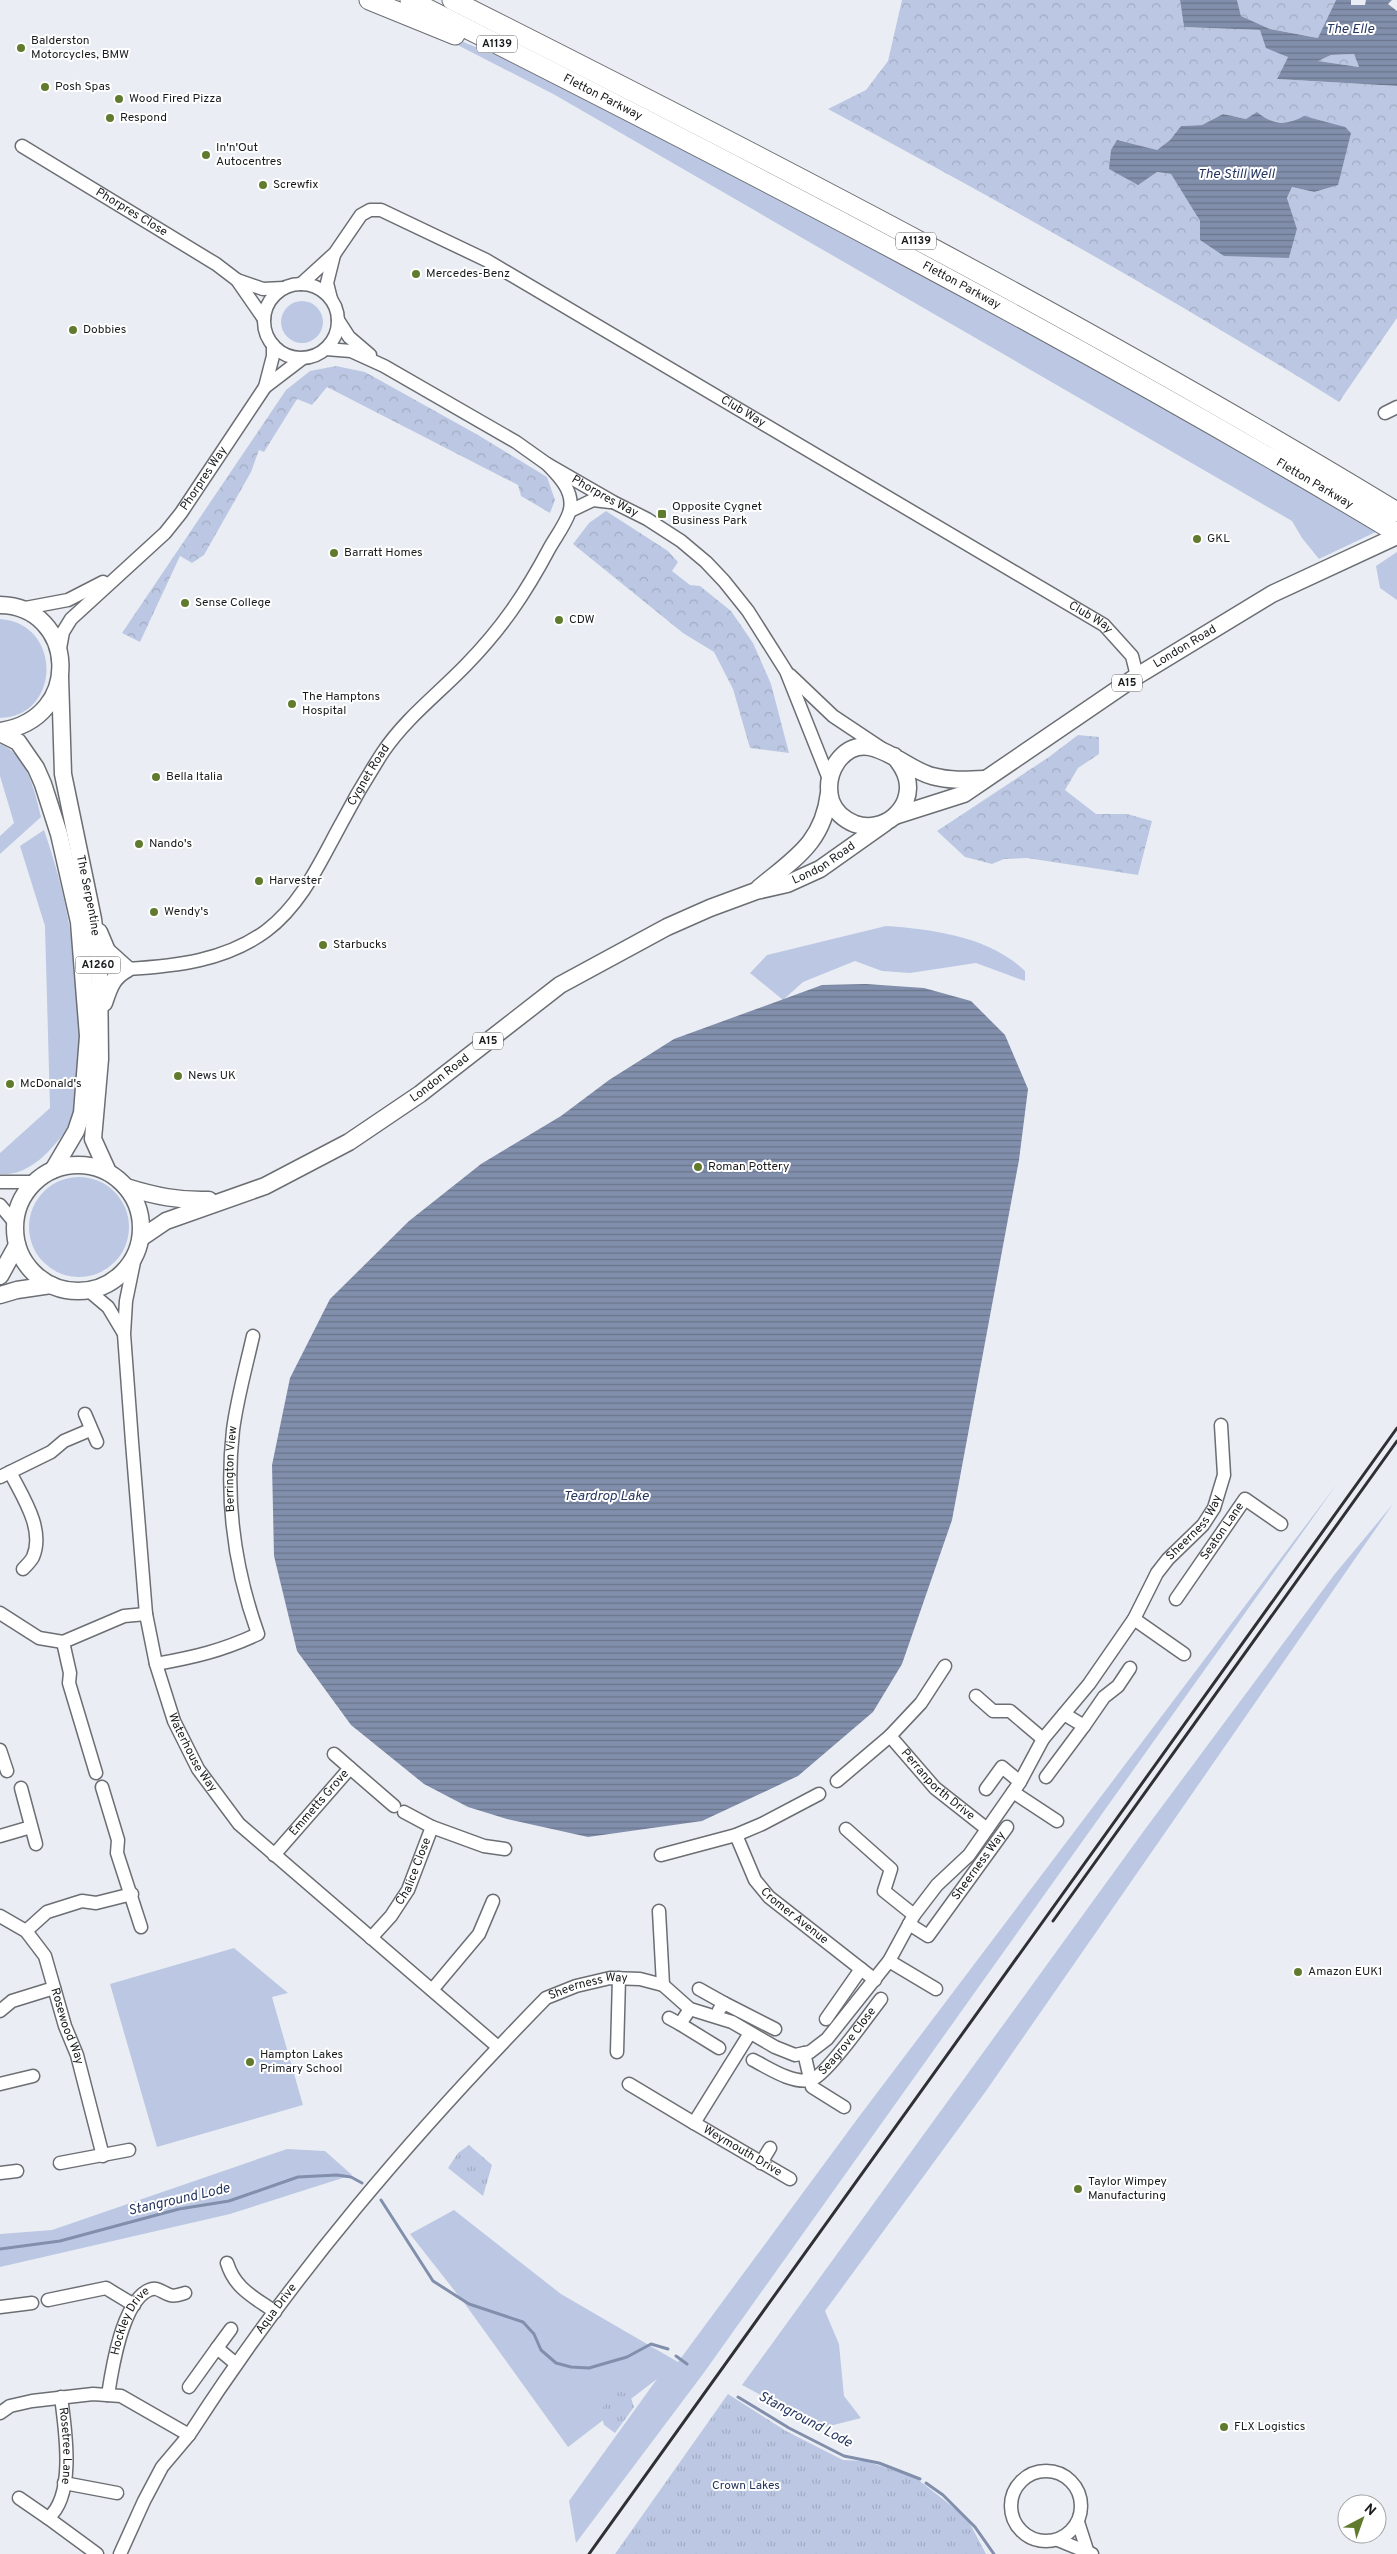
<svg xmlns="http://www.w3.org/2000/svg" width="1397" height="2554" font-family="Overpass,sans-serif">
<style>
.grass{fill:#bcc8e3}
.forest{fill:url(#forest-crowns);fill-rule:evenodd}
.park{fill:url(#park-tufts)}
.water{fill:url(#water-rules);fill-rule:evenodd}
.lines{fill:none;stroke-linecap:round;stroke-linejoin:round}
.stream{stroke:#828fac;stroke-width:3}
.minor-casing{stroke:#6b6e73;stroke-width:15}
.major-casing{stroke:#6b6e73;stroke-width:19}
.highway-casing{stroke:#6b6e73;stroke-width:21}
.minor{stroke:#fff;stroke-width:12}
.major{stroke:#fff;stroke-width:16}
.highway{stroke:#fff;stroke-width:19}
.rail{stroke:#2e3033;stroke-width:3}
.poi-dot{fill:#617b2e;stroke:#fff;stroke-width:2}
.labels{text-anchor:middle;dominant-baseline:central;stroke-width:4;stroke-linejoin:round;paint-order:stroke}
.shield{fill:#fff;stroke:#5e5f61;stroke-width:1}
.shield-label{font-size:11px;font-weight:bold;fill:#191b1d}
.poi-label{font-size:12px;fill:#191b1d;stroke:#fff;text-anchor:start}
.street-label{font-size:12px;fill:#191b1d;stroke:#fff}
.park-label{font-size:12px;fill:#24345d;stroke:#fff}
.water-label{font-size:14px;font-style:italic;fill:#273761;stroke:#fff}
</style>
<defs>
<pattern id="forest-crowns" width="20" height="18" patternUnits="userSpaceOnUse" patternTransform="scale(1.25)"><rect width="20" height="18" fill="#bcc8e3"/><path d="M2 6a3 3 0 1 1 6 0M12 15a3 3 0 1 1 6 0" fill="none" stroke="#a1abc2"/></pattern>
<pattern id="park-tufts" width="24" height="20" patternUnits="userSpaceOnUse" patternTransform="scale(1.25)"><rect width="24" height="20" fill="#bcc8e3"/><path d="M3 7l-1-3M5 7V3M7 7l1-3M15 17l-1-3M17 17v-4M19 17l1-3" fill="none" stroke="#a1abc2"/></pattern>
<pattern id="water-rules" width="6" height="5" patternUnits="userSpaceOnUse" patternTransform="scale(1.25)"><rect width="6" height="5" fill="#828fac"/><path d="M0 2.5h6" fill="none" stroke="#6a748b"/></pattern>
</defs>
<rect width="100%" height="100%" fill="#eaeef4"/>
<!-- grass -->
<path class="grass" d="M409,20L508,60L605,106L1106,372L1380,530L1319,559L1302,538L1292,521L555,95Z
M281 322a21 21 0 1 1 42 0a21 21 0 1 1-42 0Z
M1397,552V600L1380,588L1376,566Z
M0,619C63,623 61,717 0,718Z
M0,744C27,754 35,792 41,817L0,854V836L14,823L0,776Z
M44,830C69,902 79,966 79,1043C79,1069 80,1094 71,1119C66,1133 57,1142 47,1153C35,1165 18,1176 0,1174V1153L50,1108L45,926L20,846Z
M886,926C933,929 990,937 1025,971V981L976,963L910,973L882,971L855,961L803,982L783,1000L750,973L767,955Z
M29 1227a50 50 0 1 1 100 0a50 50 0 1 1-100 0Z
M1337,1484L703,2374L576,2543L569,2501L657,2379L568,2447L465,2304L410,2234L454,2210L561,2294L678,2362L858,2118Z
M1393,1504L986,2091L825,2311L839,2344L844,2396L861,2418L822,2428L742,2385L1143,1832L1334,1575Z
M234,1948L288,1993L272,1997L303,2105L157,2147L110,1984Z
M287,2149L325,2151L352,2175L230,2214L0,2267V2234L52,2230Z"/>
<!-- forest -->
<path class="forest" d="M902,0H1180L1184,27L1260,30L1288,57L1277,79L1397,86V318L1339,402C1172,298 1001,202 828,109L866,90L888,61ZM1223,114L1246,119L1291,123L1314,192L1292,187L1287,198L1297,229L1289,258L1261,256L1200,240V221L1171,174L1157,172V150L1170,140L1181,126L1202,125Z
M1237,0H1336L1319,38L1270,29L1241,16Z
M1354,54L1359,67L1317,61L1331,55Z
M336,366L365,372L478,435L547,477L555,500L550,513L521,496L518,485L327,387L312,405L297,399L264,452L259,450L251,472L204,555L192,563L180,556L140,642L122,633L286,390L310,371Z
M606,511L668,551L678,562L672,571L690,585L700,586L731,611L753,643L771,684L789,753L750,748L733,689L714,652L683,633L573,544L589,523Z
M1078,735L1099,737V754L1078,768L1065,790L1096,814H1127L1152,821L1138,875L1027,858L1004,859L992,864L965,857L937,831L1049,757Z"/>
<!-- park -->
<path class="park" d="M469,2145L492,2165L483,2196L448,2168L458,2153Z
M619,2391L630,2395L634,2407L615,2433L604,2425L600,2410Z
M728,2394L786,2431L843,2460L866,2461L916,2478L967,2518L986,2554H615Z"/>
<!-- water -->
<path class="water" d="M1180,0H1237L1241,16L1270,29L1318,38L1336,0H1351V5H1365L1366,0H1392L1388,4L1397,11V86L1277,79L1288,57L1266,48L1260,30L1184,27ZM1354,54L1359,67L1318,61L1331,55Z
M1257,112C1272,125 1286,126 1304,116L1345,127L1351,133L1338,185L1314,192L1292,187L1287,198L1297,229L1289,258L1224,256L1200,240V221L1171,174L1157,172L1138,185L1109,169L1111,150L1117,140L1157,150L1170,140L1181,126L1202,125L1223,114L1246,119Z
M866,984L924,988L971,1001L1005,1035L1028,1089L1019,1160L952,1520L902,1664L873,1712L798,1776L702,1821L588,1837L507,1819L468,1807L424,1784L351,1725L297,1651L274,1556L272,1465L290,1378L330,1299L409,1221L481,1164L561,1116L609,1080L674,1039L822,985Z"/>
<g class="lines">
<!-- stream -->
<path class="stream" d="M381,2200L433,2281L469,2304L523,2322L534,2334L541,2350L556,2363L571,2367L589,2368L627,2357L651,2344L668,2349
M0,2249L60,2241L179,2209L229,2201L298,2177L337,2175L351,2177L362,2183
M676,2356L687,2364
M738,2397L789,2428L844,2456L879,2463L920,2479
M926,2483L943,2495L975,2527L994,2554"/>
<!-- minor casing -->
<g class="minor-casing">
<g id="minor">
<path id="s1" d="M22,146L216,264L237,280L264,319"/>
<path d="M237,280L263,289L284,288"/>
<path id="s2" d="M301,284L335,253L361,215L370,210H381L486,260L1104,625L1132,656L1137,676"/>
<circle cx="301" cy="321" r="37"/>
<path d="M331,299L327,283L334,255"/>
<path d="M338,320L349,337L370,355"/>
<path id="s3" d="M326,349L351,351L384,366L516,442L547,464L613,502L647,519L681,541L706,562L724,581L748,611L786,671L829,779"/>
<path d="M265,387L303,358"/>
<path d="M1385,413L1397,407"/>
<path d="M570,511L593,500L610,502"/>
<path d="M20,609L68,600L103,582"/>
<path id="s4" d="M59,654L63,632L71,619L165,533L181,513L265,387L273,356V345"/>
<path d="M790,675L833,716L881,748"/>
<path id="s5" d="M127,969C176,966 225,961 266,931C302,904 320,862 341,824C354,799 368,775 383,752C406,718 438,694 466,665C502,628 525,594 549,549C555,538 565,525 569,513C576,493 559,476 547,464"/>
<path d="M0,1182H35"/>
<path d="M0,1205L15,1223"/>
<path id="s6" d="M135,1257L126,1301L124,1334L132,1442L146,1614L156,1664L174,1721L198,1769L239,1824L498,2047"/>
<path d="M89,1291L108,1307L123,1332"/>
<path d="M85,1414L97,1442"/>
<path d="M10,1472C22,1496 45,1529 33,1557C31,1561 26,1566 23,1569"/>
<path d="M0,1477L51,1452L64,1441L90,1430"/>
<path id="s7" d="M1176,1599L1245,1499L1281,1524"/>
<path d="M0,1613L39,1638L63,1642L124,1616L146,1614"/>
<path d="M1134,1619L1184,1654"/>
<path d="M63,1642L70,1673L69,1683L96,1773"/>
<path id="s8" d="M156,1664C195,1657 221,1651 258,1634C234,1567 225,1501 233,1430C237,1399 246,1367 253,1336"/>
<path d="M976,1696L993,1711H1010L1043,1739"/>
<path d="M1084,1726L1104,1697L1118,1686L1130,1668"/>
<path d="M890,1736L921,1703L945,1666"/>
<path d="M0,1750L7,1771"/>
<path d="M350,1768L394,1806"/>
<path d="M1046,1777L1084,1726L1064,1714"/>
<path id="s9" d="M837,1781L890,1736L935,1788L987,1829"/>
<path d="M102,1787L118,1840L117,1853L141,1927"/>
<path d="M21,1788L36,1844"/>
<path d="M986,1789L1002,1767L1020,1782"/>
<path d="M1013,1792L1057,1821"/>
<path d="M432,1827L484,1846L505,1849"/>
<path d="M846,1829L891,1869L884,1891L914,1915"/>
<path d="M736,1835L762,1824L819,1794"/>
<path d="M0,1836L31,1827"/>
<path id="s10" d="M274,1855L350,1768L334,1754"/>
<path id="s11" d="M661,1855L736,1835L755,1880L769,1897L875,1980"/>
<path d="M659,1911L663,1985"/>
<path id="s12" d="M0,1916L26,1931L45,1956L65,2026L77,2055L103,2156"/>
<path id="s13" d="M909,1924L928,1936L1007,1827"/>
<path d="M26,1931L47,1912L82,1901L96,1903L132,1894"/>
<path id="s14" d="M371,1938L391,1916L408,1890L432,1827L404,1812"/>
<path d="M889,1961L936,1989"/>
<path d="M699,1989L724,2003L719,2010"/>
<path d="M432,1990L479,1934L493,1901"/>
<path d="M724,2003L775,2029"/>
<path d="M690,2009L680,2024L719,2048"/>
<path d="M0,2011L12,2001L54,1988"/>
<path d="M669,2018L680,2024"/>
<path d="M826,2019L861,1969"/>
<path d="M617,2052L619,1978"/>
<path d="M804,2053L812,2087L844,2107"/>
<path id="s15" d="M753,2060C769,2068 792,2084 811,2080C826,2076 869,2014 881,1999"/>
<path d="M0,2084L33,2076"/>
<path d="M629,2084L694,2123L750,2033"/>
<path id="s16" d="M694,2123L790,2179"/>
<path d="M60,2163L129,2150"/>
<path d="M761,2163L770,2148"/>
<path d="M0,2173L17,2171"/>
<path d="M227,2263C235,2289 254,2297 275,2312"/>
<path d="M48,2300L106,2288L134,2305"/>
<path d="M0,2307L32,2303"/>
<path d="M217,2348L231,2329"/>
<path d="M189,2387L217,2348L235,2363"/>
<path id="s17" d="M108,2395C112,2369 122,2302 149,2290C158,2286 162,2293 170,2295C175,2297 181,2294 185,2293"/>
<path id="s18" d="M61,2397C65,2428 76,2496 48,2518L97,2554"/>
<path id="s19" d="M0,2413L10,2406L32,2401L93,2394L121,2396L189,2435C291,2276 414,2133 546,1998L576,1986L610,1978L640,1979L663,1985L690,2009L732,2022L775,2047L795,2055L810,2052L827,2039L889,1961L914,1915L937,1885L969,1855L1020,1782L1043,1739L1089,1684L1134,1619L1157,1573L1168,1559L1203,1525L1214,1508L1224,1475L1221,1425"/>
<circle cx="1046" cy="2506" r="35"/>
<path d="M64,2483L117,2493"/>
<path d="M19,2498L48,2518"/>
<path d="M1078,2522L1087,2550"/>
<path d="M1058,2540L1092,2554"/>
<path d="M120,2554L144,2501L162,2467L189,2435"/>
</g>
</g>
<!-- major casing -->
<g class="major-casing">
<g id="major">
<path d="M0,605C76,606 85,719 0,731"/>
<path id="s20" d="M60,677L63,774L93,919L99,970L100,1059L93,1139L108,1172"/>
<path d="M0,733L18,742L36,768L43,784L59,834L79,922L88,1036L82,1113L76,1131L53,1170"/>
<path d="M894,756C900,763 905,770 907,779C914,809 883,834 855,824C845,820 835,812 831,801C827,787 829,774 837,762C865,723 903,769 932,776C950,781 967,780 985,779"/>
<path id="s21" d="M895,816L964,794L1137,676L1272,594L1397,536"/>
<path d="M759,888C795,858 823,843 829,793"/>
<path d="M99,932L107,951L127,969C112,977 109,988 104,1003"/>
<circle cx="78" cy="1228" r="63"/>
<path d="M126,1187C155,1196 179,1201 209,1200"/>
<path id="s22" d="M141,1238L166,1221L265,1186L349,1142L420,1094L560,985L667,927L710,908L756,891L787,884L820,869L885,823"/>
<path d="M0,1276L17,1245"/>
<path d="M0,1295L17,1290L51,1285"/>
</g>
</g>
<!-- highway casing -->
<g class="highway-casing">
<g id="highway">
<path d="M369,0L455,35"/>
<path id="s23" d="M410,0C744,168 1076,340 1397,533"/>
<path d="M452,0C772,161 1091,326 1397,512"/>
</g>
</g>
<!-- minor -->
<use href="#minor" class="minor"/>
<!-- major -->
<use href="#major" class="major"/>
<!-- highway -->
<use href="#highway" class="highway"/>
<!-- rail -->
<path class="rail" d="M1053,1921L1397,1441
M589,2554L1397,1428"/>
</g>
<!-- markers -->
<g class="poi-dot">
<circle cx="21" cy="48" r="5"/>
<circle cx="45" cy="87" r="5"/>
<circle cx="119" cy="99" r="5"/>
<circle cx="110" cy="118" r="5"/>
<circle cx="206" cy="155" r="5"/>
<circle cx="263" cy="185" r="5"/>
<circle cx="416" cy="274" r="5"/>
<circle cx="73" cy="330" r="5"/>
<rect x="657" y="509" width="10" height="10" rx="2.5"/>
<circle cx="1197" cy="539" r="5"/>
<circle cx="334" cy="553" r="5"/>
<circle cx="185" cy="603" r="5"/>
<circle cx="559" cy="620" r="5"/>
<circle cx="292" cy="704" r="5"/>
<circle cx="156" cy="777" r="5"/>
<circle cx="139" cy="844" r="5"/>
<circle cx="259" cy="881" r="5"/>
<circle cx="154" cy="912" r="5"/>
<circle cx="323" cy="945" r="5"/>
<circle cx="178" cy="1076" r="5"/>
<circle cx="10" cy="1084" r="5"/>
<circle cx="698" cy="1167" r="5"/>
<circle cx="1298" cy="1972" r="5"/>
<circle cx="250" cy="2062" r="5"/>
<circle cx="1078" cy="2189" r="5"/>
<circle cx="1224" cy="2427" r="5"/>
</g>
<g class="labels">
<!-- shield labels -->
<g class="shield">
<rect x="477" y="35.5" width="40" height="17" rx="4"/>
<rect x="896" y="232.5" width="40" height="17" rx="4"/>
<rect x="1112" y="674.5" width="30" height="17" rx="4"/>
<rect x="75.5" y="956.5" width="45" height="17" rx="4"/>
<rect x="473" y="1032.5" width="30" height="17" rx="4"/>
</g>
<g class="shield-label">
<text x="497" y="44">A1139</text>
<text x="916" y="241">A1139</text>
<text x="1127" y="683">A15</text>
<text x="98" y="965">A1260</text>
<text x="488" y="1041">A15</text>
</g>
<!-- poi labels -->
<g class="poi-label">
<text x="31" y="41">Balderston<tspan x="31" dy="14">Motorcycles, BMW</tspan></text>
<text x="55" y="87">Posh Spas</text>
<text x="129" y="99">Wood Fired Pizza</text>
<text x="120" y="118">Respond</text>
<text x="216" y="148">In'n'Out<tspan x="216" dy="14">Autocentres</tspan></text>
<text x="273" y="185">Screwfix</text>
<text x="426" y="274">Mercedes-Benz</text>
<text x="83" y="330">Dobbies</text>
<text x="672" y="507">Opposite Cygnet<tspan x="672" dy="14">Business Park</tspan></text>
<text x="1207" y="539">GKL</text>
<text x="344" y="553">Barratt Homes</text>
<text x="195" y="603">Sense College</text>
<text x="569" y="620">CDW</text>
<text x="302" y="697">The Hamptons<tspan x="302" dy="14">Hospital</tspan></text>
<text x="166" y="777">Bella Italia</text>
<text x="149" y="844">Nando's</text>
<text x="269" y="881">Harvester</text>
<text x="164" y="912">Wendy's</text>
<text x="333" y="945">Starbucks</text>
<text x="188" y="1076">News UK</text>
<text x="20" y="1084">McDonald's</text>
<text x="708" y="1167">Roman Pottery</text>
<text x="1308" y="1972">Amazon EUK1</text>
<text x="260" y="2055">Hampton Lakes<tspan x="260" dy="14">Primary School</tspan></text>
<text x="1088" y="2182">Taylor Wimpey<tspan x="1088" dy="14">Manufacturing</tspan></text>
<text x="1234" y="2427">FLX Logistics</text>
</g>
<!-- street labels -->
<g class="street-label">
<text stroke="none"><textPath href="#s23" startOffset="216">Fletton Parkway</textPath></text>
<text stroke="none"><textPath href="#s1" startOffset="128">Phorpres Close</textPath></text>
<text stroke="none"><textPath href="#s23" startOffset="621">Fletton Parkway</textPath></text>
<text stroke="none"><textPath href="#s2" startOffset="528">Club Way</textPath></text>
<text stroke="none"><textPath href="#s4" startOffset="232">Phorpres Way</textPath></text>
<text stroke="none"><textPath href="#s23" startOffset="1026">Fletton Parkway</textPath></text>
<text stroke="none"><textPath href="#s3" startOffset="318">Phorpres Way</textPath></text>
<text stroke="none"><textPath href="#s2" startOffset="932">Club Way</textPath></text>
<text stroke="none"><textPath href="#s21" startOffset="338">London Road</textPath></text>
<text stroke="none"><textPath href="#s5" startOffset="334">Cygnet Road</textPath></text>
<text stroke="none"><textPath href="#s22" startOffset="785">London Road</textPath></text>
<text stroke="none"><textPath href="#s20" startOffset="221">The Serpentine</textPath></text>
<text stroke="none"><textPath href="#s22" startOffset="341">London Road</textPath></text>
<text stroke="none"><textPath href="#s8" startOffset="275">Berrington View</textPath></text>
<text stroke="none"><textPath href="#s19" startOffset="1710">Sheerness Way</textPath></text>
<text stroke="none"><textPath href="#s7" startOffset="82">Seaton Lane</textPath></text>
<text stroke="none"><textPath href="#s6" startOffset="506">Waterhouse Way</textPath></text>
<text stroke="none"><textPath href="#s9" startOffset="138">Perranporth Drive</textPath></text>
<text stroke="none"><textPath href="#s10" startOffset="69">Emmetts Grove</textPath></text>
<text stroke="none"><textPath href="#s13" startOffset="109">Sheerness Way</textPath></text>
<text stroke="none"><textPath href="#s14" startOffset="80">Chalice Close</textPath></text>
<text stroke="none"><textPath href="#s11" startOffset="180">Cromer Avenue</textPath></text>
<text stroke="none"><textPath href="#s19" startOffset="812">Sheerness Way</textPath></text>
<text stroke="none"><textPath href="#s12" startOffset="135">Rosewood Way</textPath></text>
<text stroke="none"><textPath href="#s15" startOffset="116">Seagrove Close</textPath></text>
<text stroke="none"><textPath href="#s16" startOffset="56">Weymouth Drive</textPath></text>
<text stroke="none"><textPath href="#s19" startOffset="356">Aqua Drive</textPath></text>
<text stroke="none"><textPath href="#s17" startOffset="78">Hockley Drive</textPath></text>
<text stroke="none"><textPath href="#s18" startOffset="49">Rosetree Lane</textPath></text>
</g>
<!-- park labels -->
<g class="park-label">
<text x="746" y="2486">Crown Lakes</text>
</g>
<!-- water labels -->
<g class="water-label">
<text x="1350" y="29">The Elle</text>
<text x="1236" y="174">The Still Well</text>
<text x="606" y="1496">Teardrop Lake</text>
<text transform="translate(179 2200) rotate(-13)">Stanground Lode</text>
<text transform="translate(805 2420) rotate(28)">Stanground Lode</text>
</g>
</g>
<!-- north arrow -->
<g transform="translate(1362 2519) rotate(41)"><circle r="24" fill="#ffffff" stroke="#a3a4a5"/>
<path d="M0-4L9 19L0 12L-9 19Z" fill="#617b2e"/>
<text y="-8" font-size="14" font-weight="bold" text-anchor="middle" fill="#191b1d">N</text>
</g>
</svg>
